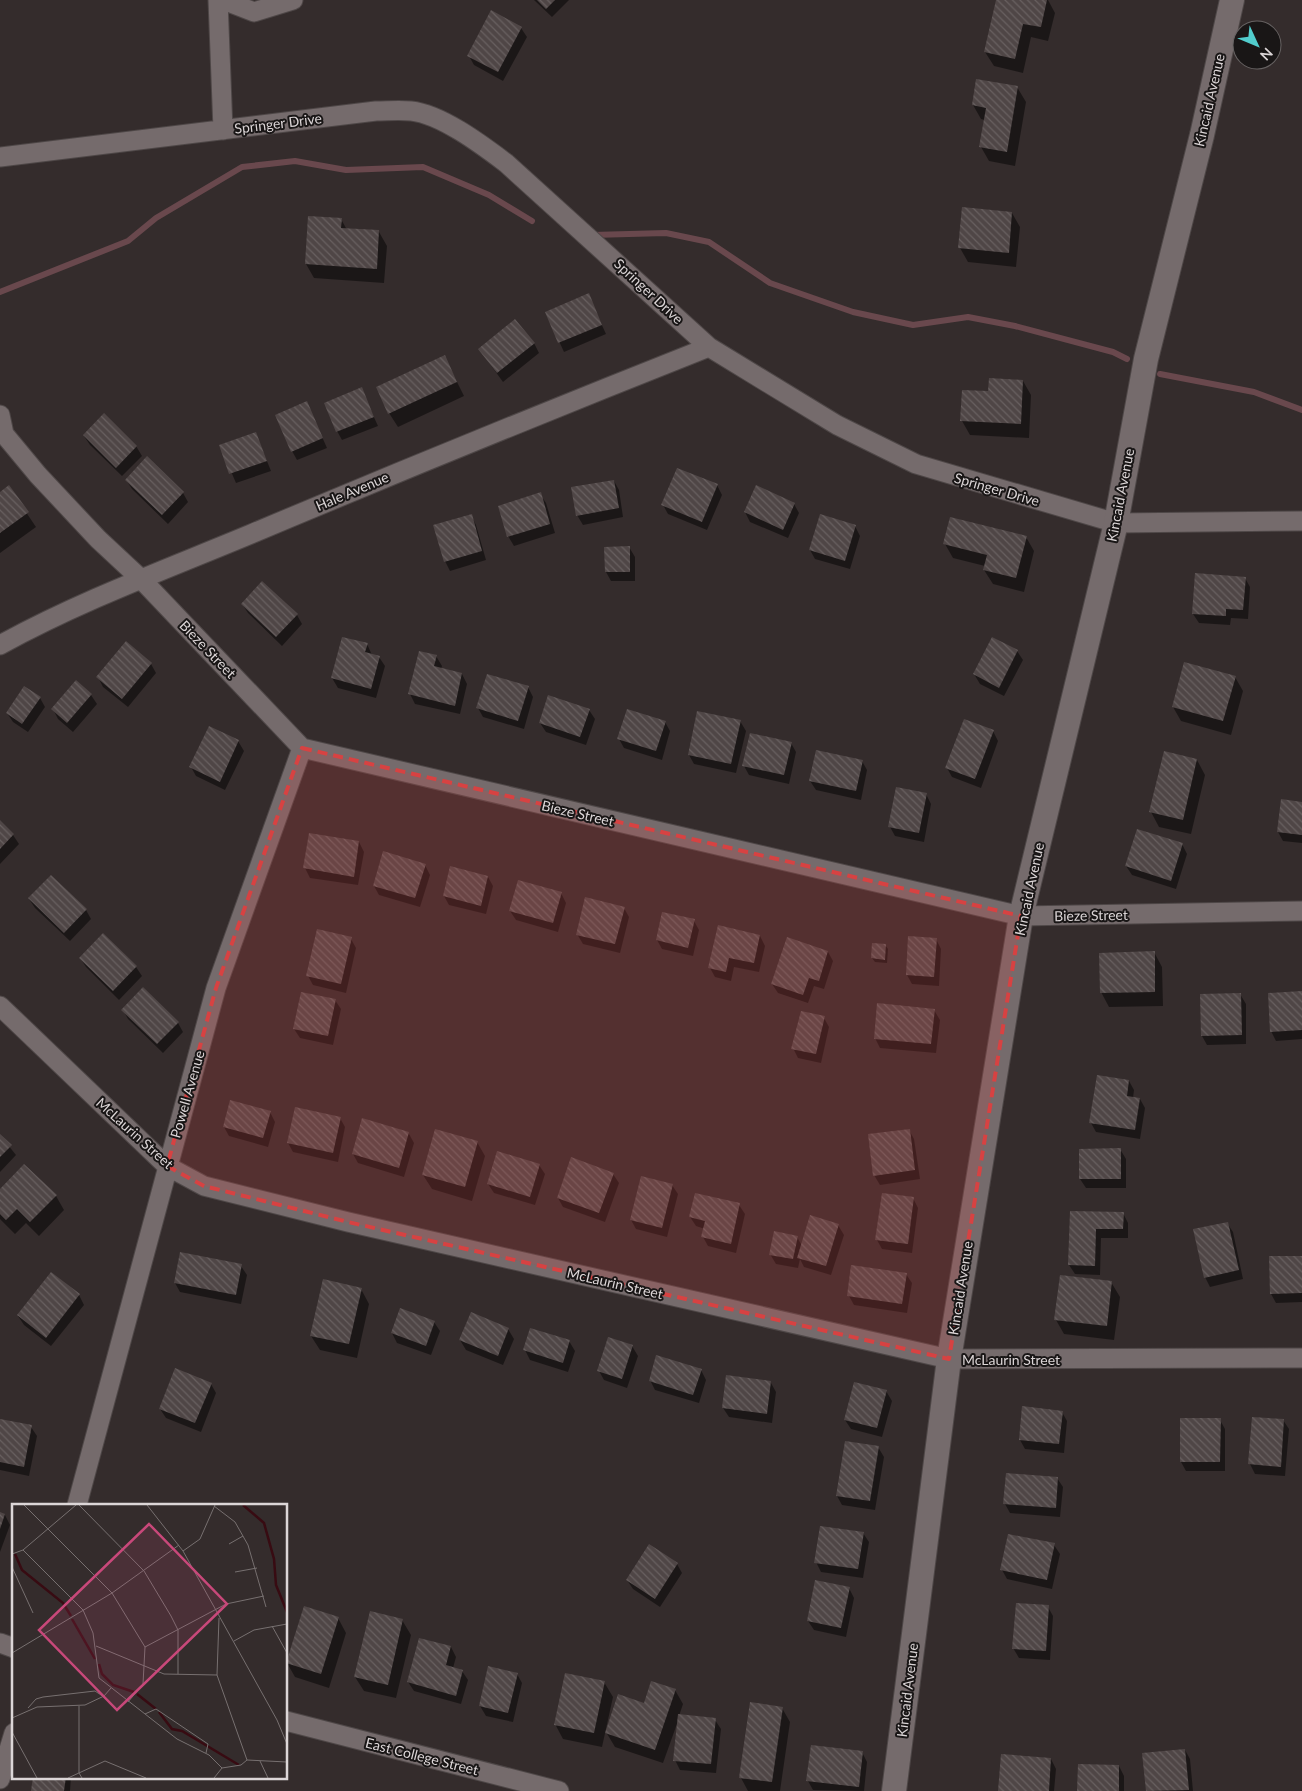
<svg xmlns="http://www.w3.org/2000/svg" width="1302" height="1791" font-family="Lato,sans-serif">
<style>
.shadow{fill:#0007}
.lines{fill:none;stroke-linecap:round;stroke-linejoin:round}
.stream{stroke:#69484d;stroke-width:6}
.building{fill:url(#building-back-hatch)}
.minor-casing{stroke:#4e4747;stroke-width:21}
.tertiary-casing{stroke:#4e4747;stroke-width:26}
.minor{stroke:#756b6c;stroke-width:19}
.tertiary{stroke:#756b6c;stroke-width:24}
.marked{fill:#d74242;fill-opacity:0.2;stroke:#d74242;stroke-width:4;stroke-dasharray:10 6;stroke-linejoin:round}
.labels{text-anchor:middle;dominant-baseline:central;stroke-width:4;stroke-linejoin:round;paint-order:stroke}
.street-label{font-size:14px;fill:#dcd6d7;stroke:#191616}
.inset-river{fill:none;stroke:#380b12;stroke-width:2.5}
.inset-road{fill:none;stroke:#777070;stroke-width:1}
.view{fill:#c8487a;fill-opacity:0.15;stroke:#c8487a;stroke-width:2.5}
.inset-edge{fill:none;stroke:#dcd6d7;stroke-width:2.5}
</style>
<defs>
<pattern id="building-back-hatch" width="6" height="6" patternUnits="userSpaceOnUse" patternTransform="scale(1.25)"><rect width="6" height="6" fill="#4f4646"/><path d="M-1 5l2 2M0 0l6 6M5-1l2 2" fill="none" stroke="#686060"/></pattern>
</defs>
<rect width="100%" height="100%" fill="#342c2c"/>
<!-- shadow -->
<path class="shadow" d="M534,0H569L552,17Z
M997,0H1048L1055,13L1048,41L1031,37L1023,73L994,66L985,52Z
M521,28L527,37L503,81L474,65L469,56Z
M1017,87L1026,102L1015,166L989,161L981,147L985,120L981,119L973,105Z
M1012,213L1020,227L1016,267L968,262L960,248Z
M309,217L341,219L347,230L379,232L387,246L384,283L314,278L306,264Z
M588,295L606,334L564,352L546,313Z
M534,343L539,353L503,382L479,349Z
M444,356L464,396L398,427L389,413Z
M1023,381L1031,395L1029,438L970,435L962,421L989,392Z
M361,389L378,426L342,440L337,431Z
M307,403L327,448L297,460L292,451Z
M256,434L271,471L236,483L220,446Z
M84,436L136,446L142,456L122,476L90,445Z
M126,480L183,493L188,502L168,524L132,489Z
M614,481L619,490L623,517L583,525L577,515Z
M717,485L722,495L707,530L668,514L663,505Z
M9,487L36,527L0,553V493Z
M540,494L546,503L555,533L514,546L508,536Z
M794,504L799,513L788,538L750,522L745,512Z
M471,515L476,525L486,560L450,571L445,561Z
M855,526L860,536L850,569L815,559L810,550Z
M1026,537L1034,551L1024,592L993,584L984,570L985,566L953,558L945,544Z
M629,547L635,557V581H611L606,572Z
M1245,578L1250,587L1248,619L1231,618L1230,625L1199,623L1193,614Z
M242,604L297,615L302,624L282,646L248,613Z
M367,644L372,655L379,657L385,666L376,698L338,688L332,678Z
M1017,651L1023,660L1004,696L980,684L974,674Z
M436,656L442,666L441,669L462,674L467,684L460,714L415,704L410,694Z
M151,664L156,673L128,707L103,687L98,677Z
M1235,677L1243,691L1231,735L1181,721L1173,707Z
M76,682L91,695L97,704L73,732L58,719L53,709Z
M528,687L533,697L524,729L483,717L478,708Z
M40,698L45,707L28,732L13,722L7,713Z
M589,710L595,719L586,745L546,732L540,723Z
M740,721L746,731L736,773L694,764L689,755Z
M665,722L670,731L662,760L624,748L619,739Z
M993,731L998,741L981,788L952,777L947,768Z
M238,741L244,751L225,790L196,776L191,767Z
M791,743L796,752L789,784L749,775L744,766Z
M1197,760L1205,775L1191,834L1159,827L1151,812Z
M862,761L867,770L861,800L816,790L810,781Z
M926,794L931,804L924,842L895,836L890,827Z
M1302,803V843L1283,841L1278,832Z
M0,822L13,835L19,844L0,864Z
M359,842L364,852L358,885L310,878L305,868Z
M1182,844L1187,854L1176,889L1132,875L1126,866Z
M425,865L430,875L420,907L379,895L374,886Z
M488,877L493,886L486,914L449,905L444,896Z
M561,893L566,903L558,932L516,920L510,911Z
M29,899L86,910L91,919L70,941L35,908Z
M624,908L629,917L620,953L583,944L577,934Z
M694,921L699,930L693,956L662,949L657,940Z
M103,935L136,967L142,976L119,1000L86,967L80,958Z
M760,936L765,946L759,972L734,967L731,981L715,977L710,968Z
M351,939L356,948L346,993L313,985L308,976Z
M936,939L941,949L939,986L912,984L907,975Z
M885,945L888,949L887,963L875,962L872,958Z
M828,952L833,961L824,989L814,986L808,1003L778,993L772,984Z
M1154,952L1162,967L1163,1006L1109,1007L1101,992Z
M1302,992V1039L1276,1041L1271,1031Z
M1240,994L1246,1004V1044L1207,1045L1202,1036Z
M335,1000L341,1009L333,1045L300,1038L294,1029Z
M123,1010L178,1023L183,1032L163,1053L128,1019Z
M934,1010L940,1020L936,1053L880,1048L875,1038Z
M824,1018L829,1027L821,1063L798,1058L793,1048Z
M1129,1081L1134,1090L1133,1098L1140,1099L1145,1108L1140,1139L1096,1132L1091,1123Z
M270,1112L275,1122L268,1147L229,1136L224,1127Z
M340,1118L345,1127L338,1162L293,1152L288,1143Z
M909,1130L914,1139L920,1179L880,1185L874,1175Z
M409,1134L414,1143L404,1177L358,1163L353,1154Z
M0,1135L16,1155L0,1172Z
M477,1142L485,1156L472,1201L432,1189L423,1175Z
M1120,1149L1126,1159V1188H1086L1080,1179V1150Z
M539,1165L545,1174L535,1205L494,1193L488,1184Z
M613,1174L619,1183L605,1222L563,1207L558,1198Z
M672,1185L678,1194L667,1237L636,1229L631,1220Z
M0,1191L56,1196L64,1210L39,1236L26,1223L15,1234L0,1219Z
M913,1198L918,1208L912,1253L882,1249L877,1240Z
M739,1205L745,1214L736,1253L708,1246L703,1237L705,1229L696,1226L690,1217Z
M1071,1213H1123L1128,1223V1238H1101L1100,1275L1075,1274L1069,1265Z
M1227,1223L1233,1232L1243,1279L1210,1287L1205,1277Z
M838,1225L844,1235L831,1275L804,1267L800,1259L798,1268L776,1264L770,1254L797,1237L802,1246Z
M1302,1257V1302L1276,1303L1271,1294Z
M241,1266L247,1275L241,1304L180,1292L175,1283Z
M906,1274L912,1283L907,1313L854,1305L849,1296Z
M1111,1282L1120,1297L1114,1340L1064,1334L1056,1320Z
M361,1289L369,1304L357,1358L320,1350L311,1336Z
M79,1295L84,1305L51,1346L24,1325L18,1316Z
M434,1322L440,1331L431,1355L397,1343L392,1333Z
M508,1329L514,1339L503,1365L466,1350L460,1340Z
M569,1341L575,1351L568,1372L530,1360L525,1350Z
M632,1346L638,1356L627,1388L604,1380L599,1371Z
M701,1370L706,1380L699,1403L655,1390L650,1380Z
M771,1383L776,1392L772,1423L729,1417L723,1408Z
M211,1384L216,1393L201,1432L166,1418L160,1409Z
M886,1391L892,1401L882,1437L851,1429L845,1420Z
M1062,1412L1067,1421L1064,1453L1025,1449L1020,1440Z
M1253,1418L1283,1420L1289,1429L1285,1476L1255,1474L1250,1464Z
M1220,1420L1225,1429V1471H1186L1181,1462Z
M0,1423L31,1427L37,1436L29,1476L0,1470Z
M878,1447L884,1457L875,1510L842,1505L837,1496Z
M1057,1478L1063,1487L1060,1517L1010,1513L1005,1504Z
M0,1514L5,1515L10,1525L0,1552Z
M863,1533L869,1542L863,1578L821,1572L816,1562Z
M1054,1545L1060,1554L1052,1589L1007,1579L1002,1570Z
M677,1564L682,1573L660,1607L633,1589L627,1580Z
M849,1588L854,1598L846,1637L814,1630L808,1621Z
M1048,1607L1053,1616L1050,1660L1019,1658L1013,1648Z
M338,1618L346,1633L329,1688L295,1677L287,1663Z
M402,1620L411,1635L396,1698L364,1691L355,1677Z
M420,1639L451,1647L456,1657L453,1668L462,1671L468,1680L461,1704L414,1691L408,1682Z
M517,1674L522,1683L513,1722L486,1716L480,1706Z
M604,1682L613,1697L602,1747L563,1739L555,1724Z
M675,1690L683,1704L679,1716L715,1720L721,1729L716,1773L680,1770L675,1760L678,1721L663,1763L615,1747L606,1732Z
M782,1708L790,1722L780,1791H748L741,1778Z
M1185,1750L1190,1759L1193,1791H1147L1143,1754Z
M862,1752L867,1762L864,1791L813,1790L808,1781Z
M1051,1759L1056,1769L1054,1791H999Z
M1119,1766L1124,1776V1791H1078Z
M34,1777H71L70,1791H32Z"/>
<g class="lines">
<!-- stream -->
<path class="stream" d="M592,235L666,233L709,242L770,283L853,312L913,325L968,317L1015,326L1113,352L1127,359
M0,292L128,241L156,218L242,167L295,161L346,170L423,167L489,195L532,221
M1160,374L1254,392L1302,410"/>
</g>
<!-- building -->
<path class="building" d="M537,0H555L546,9Z
M996,0H1047L1041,27L1023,24L1015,59L984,52Z
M491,10L522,27L498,72L467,56Z
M976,79L1018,86L1007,152L979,147L986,108L972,105Z
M962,207L1012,212L1009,253L958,248Z
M308,216L342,218L341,228L379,230L377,269L305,264Z
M589,293L602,325L558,343L545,312Z
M515,319L535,343L497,373L478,349Z
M445,355L457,382L388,414L376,387Z
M989,378L1023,380L1021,424L960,421L962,390L988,391Z
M362,387L374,417L336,432L324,403Z
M307,401L323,438L291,452L275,415Z
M104,413L137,446L116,468L83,435Z
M256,432L267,461L229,474L219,445Z
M147,456L184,492L162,515L125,480Z
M677,468L718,484L702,522L661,505Z
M614,480L619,508L576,516L571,487Z
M9,485L29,512L0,533V492Z
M756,485L795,503L783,530L744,512Z
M541,492L550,524L507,537L498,506Z
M472,514L482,551L444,562L433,525Z
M820,514L856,525L845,561L809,550Z
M950,517L1027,536L1016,578L983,570L987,555L943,544Z
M630,546V572H605L604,547Z
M1195,573L1246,577L1243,610L1226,609V616L1192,614Z
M262,581L298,614L276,637L241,604Z
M342,637L368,643L365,652L380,656L371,689L331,678Z
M992,637L1018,650L999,688L973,674Z
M126,641L152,663L122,699L96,677Z
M419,651L437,655L434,666L462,673L455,706L408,694Z
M1184,662L1236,676L1223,721L1172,707Z
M487,674L529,686L518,721L476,708Z
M76,680L92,694L67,723L51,709Z
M24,686L41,697L22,724L6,713Z
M548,695L590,709L580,737L539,723Z
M627,709L666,721L656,751L617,739Z
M697,711L741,720L731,764L688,755Z
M964,719L994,730L975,779L945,768Z
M209,726L239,740L220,782L189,767Z
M750,733L792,742L784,775L742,766Z
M816,750L863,760L856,791L809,781Z
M1164,751L1197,759L1183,820L1149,812Z
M896,787L927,793L919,833L888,827Z
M1281,799L1302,802V835L1277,832Z
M0,820L14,834L0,849Z
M1137,829L1183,843L1171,881L1125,866Z
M309,833L359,841L354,877L303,868Z
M383,851L426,864L415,898L373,886Z
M450,866L488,876L481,906L443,896Z
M51,875L87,909L64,933L28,898Z
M518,880L562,892L553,923L509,911Z
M585,897L625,907L615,944L576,935Z
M662,912L695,919L688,948L656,940Z
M718,925L760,935L754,963L729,958L726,972L708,968Z
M317,929L352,937L341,984L306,976Z
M103,933L137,966L113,991L79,958Z
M908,936L937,938L934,977L906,975Z
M787,937L828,951L819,981L809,978L803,995L771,984Z
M872,943L886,944L885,960L871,958Z
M1155,951V992L1100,993L1099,953Z
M143,987L179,1022L157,1044L121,1010Z
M1302,991V1030L1270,1032L1268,993Z
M301,992L336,999L328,1036L293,1029Z
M1241,993L1242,1035L1201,1036L1200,994Z
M877,1003L935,1009L931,1044L874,1039Z
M801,1011L825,1016L816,1054L791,1049Z
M1097,1075L1129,1080L1127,1096L1140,1098L1135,1130L1089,1123Z
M230,1100L271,1111L263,1138L223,1127Z
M295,1107L341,1117L333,1153L287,1143Z
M362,1118L409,1132L399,1168L352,1154Z
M435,1129L478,1141L465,1187L422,1175Z
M910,1129L915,1170L873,1176L868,1134Z
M0,1134L12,1145L0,1157Z
M1121,1148V1179H1079V1149Z
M497,1151L540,1164L530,1197L487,1184Z
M571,1157L614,1173L599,1213L557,1198Z
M24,1164L57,1195L30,1222L17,1209L6,1220L0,1214V1189Z
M641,1176L673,1184L662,1228L630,1220Z
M695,1193L740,1203L731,1244L701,1237L705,1221L689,1217Z
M882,1193L914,1197L908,1244L875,1240Z
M1070,1211L1124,1212L1123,1229H1096L1095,1266L1068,1265Z
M810,1215L839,1224L826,1266L797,1258Z
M1228,1222L1239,1270L1204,1278L1193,1229Z
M774,1231L798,1236L793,1259L769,1255Z
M180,1252L242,1264L236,1295L174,1283Z
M1269,1256H1302V1293L1270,1294Z
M851,1265L907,1273L902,1304L847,1296Z
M51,1272L80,1294L46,1338L17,1315Z
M1060,1275L1112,1281L1107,1326L1054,1320Z
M323,1279L362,1288L349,1344L310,1336Z
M400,1308L435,1321L426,1346L391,1333Z
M471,1312L509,1328L498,1356L459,1340Z
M530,1328L570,1340L563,1363L523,1350Z
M608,1337L633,1345L622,1379L597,1371Z
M656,1355L702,1369L693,1395L649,1381Z
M175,1368L212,1383L195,1423L159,1409Z
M726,1375L771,1381L767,1414L722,1408Z
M854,1382L887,1390L877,1428L844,1420Z
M1022,1406L1063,1411L1059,1444L1019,1440Z
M1252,1417L1284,1419L1281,1467L1248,1464Z
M1180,1418H1221L1220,1462H1180Z
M0,1419L32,1425L24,1467L0,1462Z
M845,1441L879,1446L870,1501L836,1496Z
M1006,1473L1058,1477L1056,1508L1003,1504Z
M0,1512L5,1514L0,1529Z
M820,1526L864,1532L858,1569L814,1563Z
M1008,1534L1055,1543L1047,1580L1000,1570Z
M649,1544L678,1563L655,1599L626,1580Z
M815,1580L850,1587L841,1628L807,1621Z
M1016,1603L1049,1605L1046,1651L1012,1649Z
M304,1606L339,1617L321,1674L286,1663Z
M370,1611L403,1619L388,1685L354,1677Z
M419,1638L451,1646L446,1665L463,1670L456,1696L407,1682Z
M488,1666L518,1673L508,1713L479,1706Z
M565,1673L605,1681L594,1733L554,1725Z
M651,1681L676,1689L655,1750L605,1733L618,1694L644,1703Z
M750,1702L783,1707L772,1782L739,1778Z
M678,1714L716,1718L711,1764L673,1761Z
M811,1745L863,1751L859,1787L806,1781Z
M1185,1749L1189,1790L1146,1791L1142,1753Z
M1001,1754L1051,1758L1049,1791H998Z
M1078,1764L1119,1765V1791H1077Z
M33,1777H66L64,1791H31Z"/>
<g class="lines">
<!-- minor casing -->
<g class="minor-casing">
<path id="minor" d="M218,0L223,130
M223,0L254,12L293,0
M0,157L376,111C387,111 399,110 411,111C441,114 482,145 506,163L709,347L837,425L916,464L1116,523L1302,521
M0,415L4,434L38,475L98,539L142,580L302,748L1021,916L1302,911
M0,645C80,601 167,569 251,534C403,470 555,408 709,347
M0,1006L167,1166L204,1186L348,1222L949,1359L1302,1358
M77,1505L216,988L302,748
M0,1643L14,1648
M286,1721L559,1791
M0,1779L14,1733"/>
</g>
<!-- tertiary casing -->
<g class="tertiary-casing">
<path id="tertiary" d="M894,1791L949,1359L1021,916L1116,523L1146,359L1202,135L1232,0"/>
</g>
<!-- minor -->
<use href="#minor" class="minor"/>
<!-- tertiary -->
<use href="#tertiary" class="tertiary"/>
</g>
<!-- marked area -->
<path class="marked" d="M302,748L1021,916L949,1359L348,1222L204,1186L167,1166L216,988Z"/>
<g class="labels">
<!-- street labels -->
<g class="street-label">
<text transform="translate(1209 100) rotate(-77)">Kincaid Avenue</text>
<text transform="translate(278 123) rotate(-7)">Springer Drive</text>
<text transform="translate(649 291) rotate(43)">Springer Drive</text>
<text transform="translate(997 489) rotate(16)">Springer Drive</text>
<text transform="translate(352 491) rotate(-23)">Hale Avenue</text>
<text transform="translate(1120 495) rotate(-79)">Kincaid Avenue</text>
<text transform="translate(208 649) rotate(46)">Bieze Street</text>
<text transform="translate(578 813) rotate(13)">Bieze Street</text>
<text transform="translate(1029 889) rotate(-78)">Kincaid Avenue</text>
<text transform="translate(1091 915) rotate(-1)">Bieze Street</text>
<text transform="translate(187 1094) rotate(-74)">Powell Avenue</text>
<text transform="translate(135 1133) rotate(42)">McLaurin Street</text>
<text transform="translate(615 1283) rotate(13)">McLaurin Street</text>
<text transform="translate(960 1288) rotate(-81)">Kincaid Avenue</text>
<text x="1011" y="1359">McLaurin Street</text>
<text transform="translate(907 1690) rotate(-83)">Kincaid Avenue</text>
<text transform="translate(422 1756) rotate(14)">East College Street</text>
</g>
</g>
<!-- overview -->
<g transform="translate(12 1504)">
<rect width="275" height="275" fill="#342c2c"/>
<path class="inset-river" d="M231,1L252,19L262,55L264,81L275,108M3,50L10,66L51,99L59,112M60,115L83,155M87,160L90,170L101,181L122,188M125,190L144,205M147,208L160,225L170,227L227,261"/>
<path class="inset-road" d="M12,1L100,89L133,143L131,180L116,198M67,1L132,67L159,112L166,126V170M135,1L171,47L265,216L275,240M202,2L223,18L236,41L254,103M217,40L231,32M11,46L71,106L81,129L87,174L165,235L197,251L210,264M171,47L188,35L203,1M0,50L11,46L64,1M0,63L21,109M223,68L245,64M207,114L205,171L235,256M260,122L275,149M222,137L242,126L275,120M84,142L152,170L205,171M133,143L214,100L252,92M0,149L100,89L167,41M67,202V269L70,274M16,204L24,195L31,193L83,187L92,193M133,210L144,205L196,240L194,249M0,214L25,203L73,201L92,192L99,184M0,228L25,274M248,257L256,274M56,274L93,257L134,274M202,274L210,264L229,261L235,256L275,258"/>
<path class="view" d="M137,20L215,100L105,206L27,126Z"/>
<rect width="275" height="275" class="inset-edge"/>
</g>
<!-- north arrow -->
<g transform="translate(1257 45) rotate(134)"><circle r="24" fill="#191616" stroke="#676363"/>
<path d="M0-4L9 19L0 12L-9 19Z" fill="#52cdcd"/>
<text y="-8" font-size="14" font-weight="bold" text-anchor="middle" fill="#dcd6d7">N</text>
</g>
</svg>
